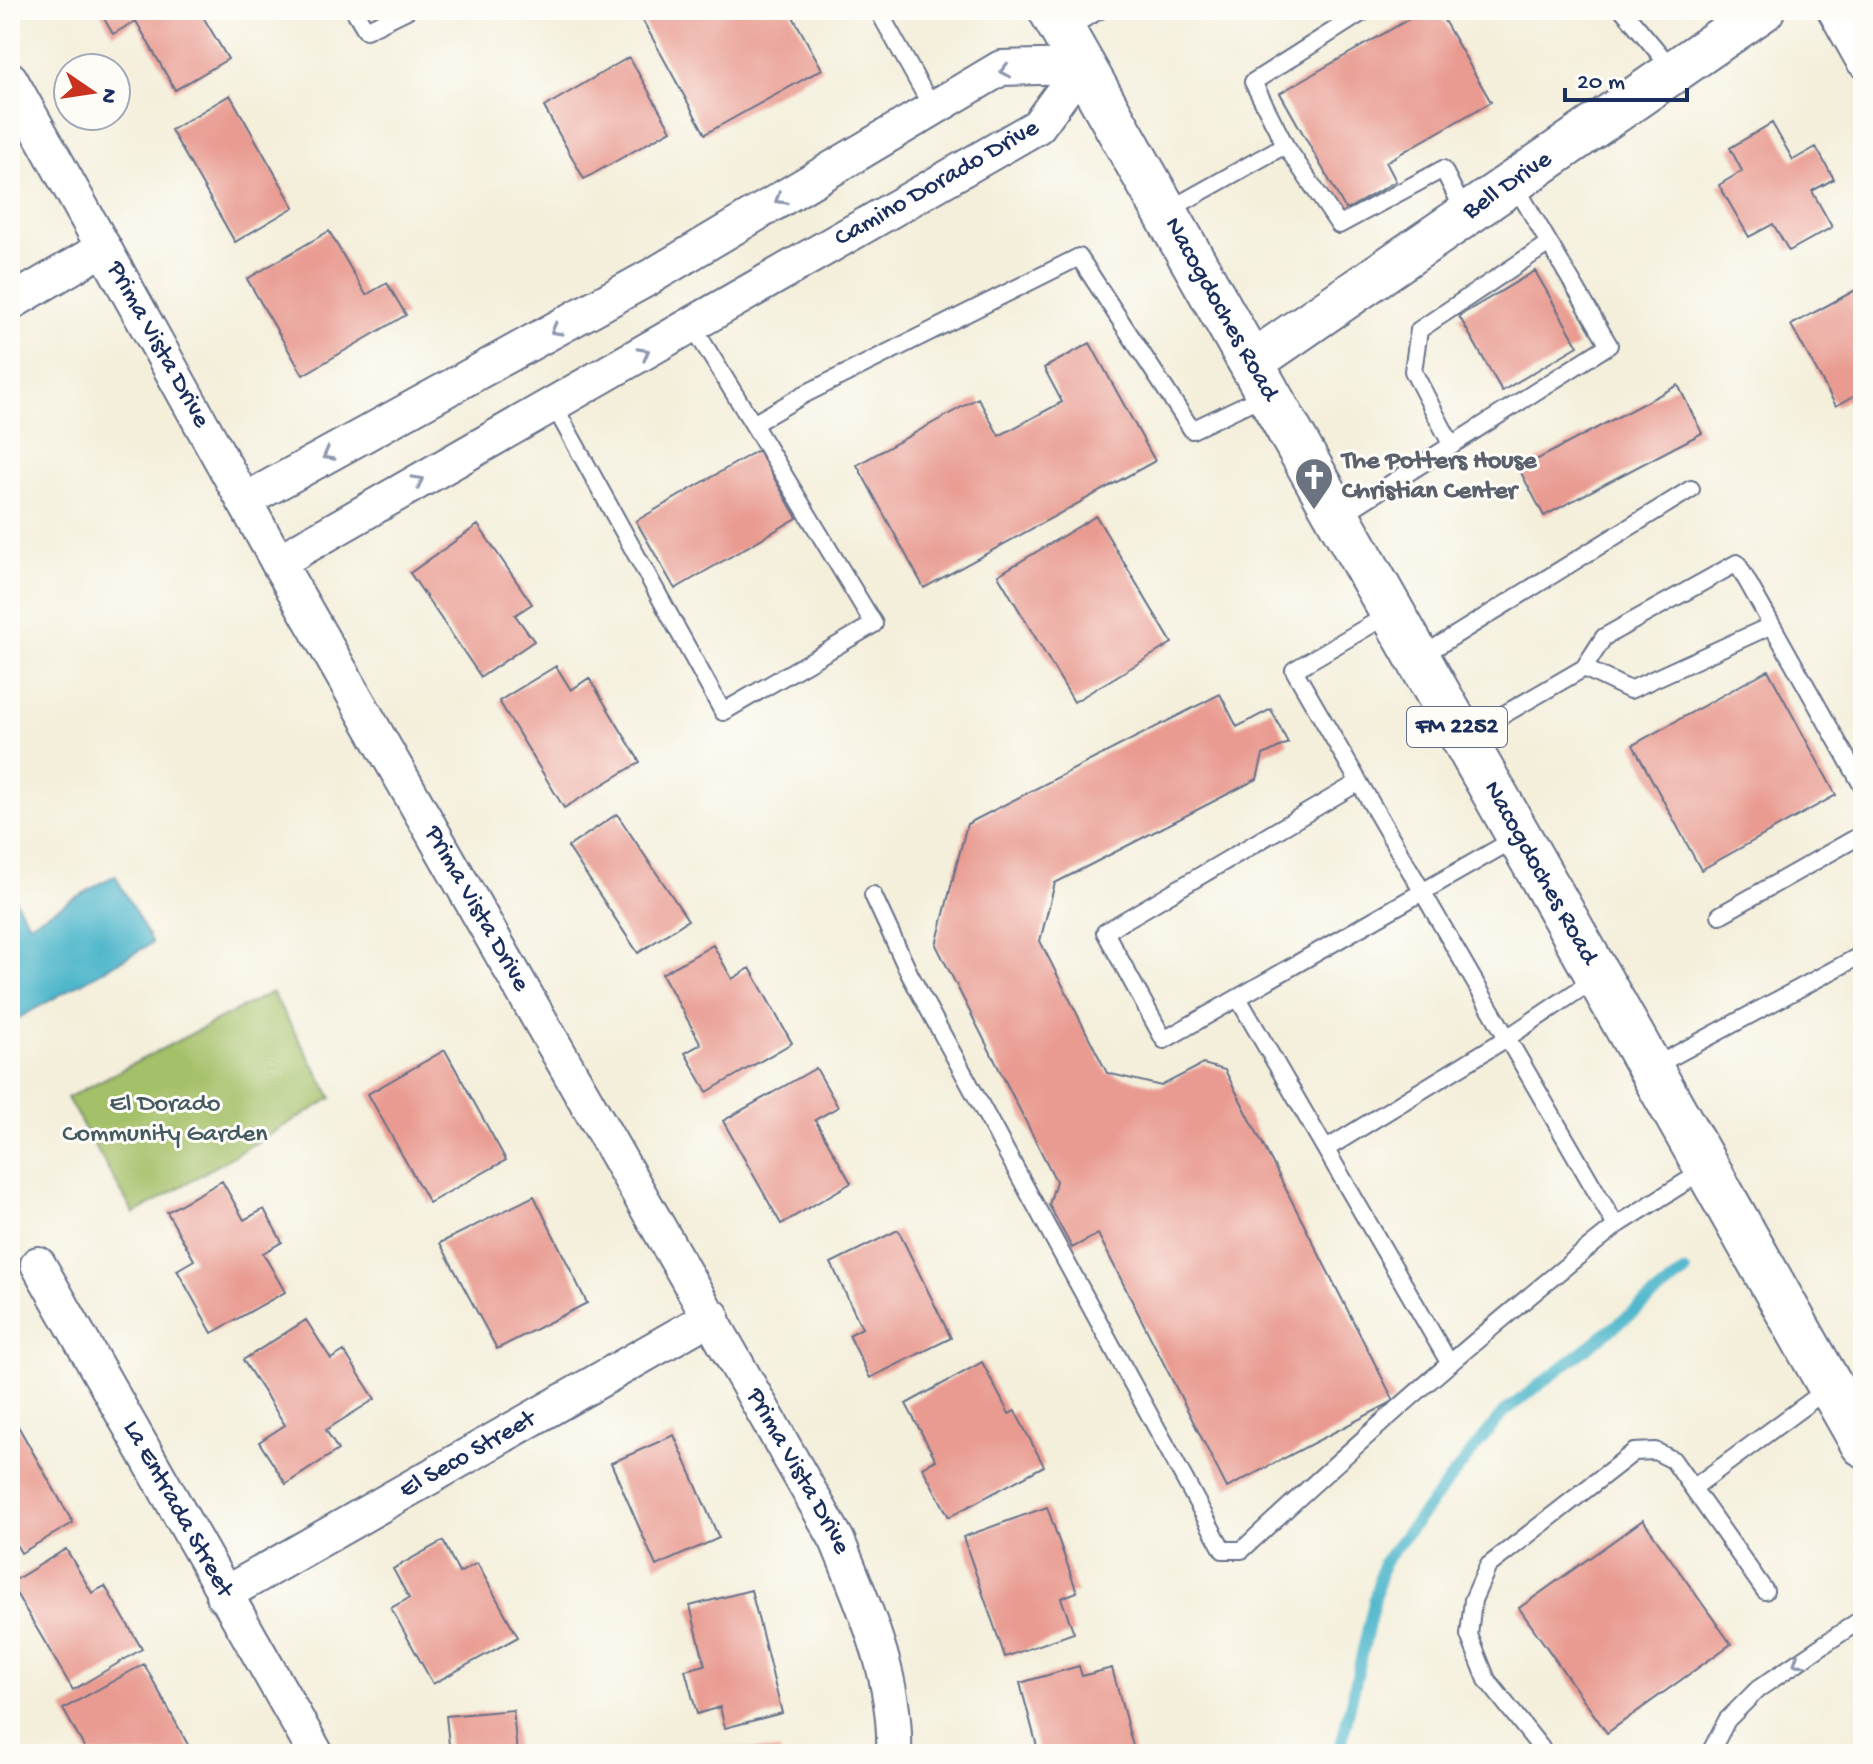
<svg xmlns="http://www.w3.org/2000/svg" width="1873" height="1764" font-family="'Gochi Hand',sans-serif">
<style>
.green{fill:#a4c067;stroke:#607862;stroke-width:2}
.water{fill:#4cb5ca;stroke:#347294;stroke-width:2}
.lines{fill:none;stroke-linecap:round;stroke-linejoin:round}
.stream{stroke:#4cb5ca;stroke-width:12}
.building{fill:#e99b91}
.service-casing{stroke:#67728a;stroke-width:20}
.minor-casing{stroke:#67728a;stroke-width:38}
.tertiary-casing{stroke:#67728a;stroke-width:46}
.primary-casing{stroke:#67728a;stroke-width:48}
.service{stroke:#fff;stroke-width:16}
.minor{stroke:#fff;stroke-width:34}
.tertiary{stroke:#fff;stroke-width:42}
.primary{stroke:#fff;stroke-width:44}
.oneway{stroke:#8d97ae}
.labels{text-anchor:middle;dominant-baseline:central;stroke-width:6;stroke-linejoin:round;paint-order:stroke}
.shield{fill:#fdfcf7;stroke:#5f6c8c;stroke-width:2}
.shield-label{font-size:24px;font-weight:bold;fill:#1b2f5e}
.street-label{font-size:26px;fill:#1b2f5e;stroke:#fdfcf7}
.worship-label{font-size:26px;font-weight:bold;fill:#5b616d;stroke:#fdfcf7;text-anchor:start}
.park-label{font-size:26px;fill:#445a61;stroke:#fdfcf7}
</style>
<rect width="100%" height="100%" fill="#fdfcf7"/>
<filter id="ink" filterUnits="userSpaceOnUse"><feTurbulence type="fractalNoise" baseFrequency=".0125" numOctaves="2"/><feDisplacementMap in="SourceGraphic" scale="16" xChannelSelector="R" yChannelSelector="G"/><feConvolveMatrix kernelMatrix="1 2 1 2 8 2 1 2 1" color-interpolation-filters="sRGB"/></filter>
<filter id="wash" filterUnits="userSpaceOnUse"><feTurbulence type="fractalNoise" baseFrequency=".006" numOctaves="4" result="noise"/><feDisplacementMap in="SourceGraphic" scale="32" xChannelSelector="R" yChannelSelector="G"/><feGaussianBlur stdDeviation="1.8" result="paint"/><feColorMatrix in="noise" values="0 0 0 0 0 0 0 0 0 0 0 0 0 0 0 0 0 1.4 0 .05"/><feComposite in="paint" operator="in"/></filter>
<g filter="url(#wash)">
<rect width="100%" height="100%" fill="#f4efdb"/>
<!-- green -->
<path class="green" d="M272,992L332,1098L134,1214L67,1098Z"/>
<!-- water -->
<path class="water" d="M115,875L152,943L17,1019L10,1006V891L29,924Z"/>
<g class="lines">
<!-- stream -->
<path class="stream" d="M1339,1754L1383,1563L1503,1413L1685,1272"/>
</g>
<g id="blocks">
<!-- building -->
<path class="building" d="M99,10H199L228,59L175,90L136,21L113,34Z
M637,10H796L791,13L822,69L705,134Z
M1425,10H1438L1491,102L1386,162L1396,181L1346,210L1280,93Z
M629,57L671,130L584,179L544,107Z
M230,95L294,207L235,242L171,130Z
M1772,123L1793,160L1816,147L1834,179L1812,191L1832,227L1789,251L1773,224L1749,237L1719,185L1742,171L1730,148Z
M329,231L366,295L387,283L406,315L303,375L247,279Z
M1535,271L1578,346L1502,391L1459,316Z
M1863,286V391L1836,406L1791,325Z
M1090,343L1155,461L924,588L857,465L978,398L999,436L1062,402L1044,368Z
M1678,385L1702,433L1544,516L1519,469Z
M758,450L797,518L675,589L636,521Z
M1096,516L1172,643L1074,702L998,575Z
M478,525L532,604L515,615L534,641L481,677L410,573Z
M556,666L571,690L589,678L640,762L564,808L499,701Z
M1768,670L1836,795L1701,870L1633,745Z
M1220,694L1237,727L1271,709L1288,743L1263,755L1257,779L1055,883L1040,941L1107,1073L1161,1086L1203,1064L1225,1070L1394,1401L1227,1488L1098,1234L1072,1248L1049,1205L1056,1181L936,945L967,824Z
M617,814L688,920L638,953L568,847Z
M713,945L732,979L750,968L792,1043L707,1092L685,1053L701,1044L662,974Z
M445,1050L506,1160L429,1203L368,1094Z
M816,1068L838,1107L815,1120L851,1183L781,1224L723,1121Z
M222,1181L244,1220L264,1209L282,1242L263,1253L285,1292L212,1333L177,1270L194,1260L167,1212Z
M534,1196L587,1303L497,1349L440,1243Z
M898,1230L951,1338L870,1378L849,1335L862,1328L831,1263Z
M306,1320L331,1359L344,1351L375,1399L326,1430L338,1450L286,1484L259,1442L285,1425L243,1360Z
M982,1362L1009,1414L1015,1411L1044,1466L949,1517L922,1467L936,1460L906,1404Z
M10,1412L73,1523L21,1553L10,1534Z
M674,1435L719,1538L656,1566L611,1463Z
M1047,1507L1077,1592L1061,1598L1074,1633L1005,1657L963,1537Z
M1643,1520L1731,1644L1607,1733L1519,1608Z
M443,1541L459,1573L477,1563L518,1637L433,1684L391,1608L409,1598L393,1569Z
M66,1549L92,1593L105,1586L142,1649L73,1690L10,1583Z
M751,1590L782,1713L725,1728L720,1707L697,1714L685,1670L705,1665L690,1606Z
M144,1664L193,1754H88L63,1709Z
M1079,1666L1082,1676L1112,1668L1135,1754H1039L1020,1683Z
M513,1710L517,1754H450L446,1716Z
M720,1746L781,1751L780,1754H719Z"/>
</g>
</g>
<g filter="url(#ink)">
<use href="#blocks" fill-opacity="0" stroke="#67728a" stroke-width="2"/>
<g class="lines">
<!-- service casing -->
<g class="service-casing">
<path id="service" d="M354,10L366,30L407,10
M878,10L933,109
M1623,10L1673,70
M1064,30L1100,10
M1285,145L1339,225L1443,169L1465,213
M1167,211L1285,145L1253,82L1366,10
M692,325L753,424L803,395L1079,257L1192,430L1267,394
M553,404L723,712L874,624L753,424
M1452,446L1413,371L1419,330L1549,243
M1340,516L1609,345L1513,182
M1391,613L1294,670L1616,1226L1706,1169
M1420,657L1691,489
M1584,668L1630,690L1772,625
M1465,737L1584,668L1604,637L1737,563L1863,787
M1359,782L1105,932L1164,1040L1518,837
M873,895L910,975L1223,1550H1242C1362,1438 1486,1329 1616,1226
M1720,915L1863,834
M1238,998L1450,1364
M1653,1067L1863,954
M1326,1149L1507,1038L1598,977
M1693,1488L1830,1387
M1541,1748L1487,1680L1469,1635L1473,1600L1488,1566L1634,1452L1655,1451L1673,1460L1765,1591
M1716,1754L1712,1749L1727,1720L1758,1689L1863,1618"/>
</g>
<!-- minor casing -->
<g class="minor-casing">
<g id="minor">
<path d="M1835,10L1863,60"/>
<path id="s1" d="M10,79L278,562L837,1540C865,1609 897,1678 894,1754"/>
<path d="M10,303L104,248"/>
<path d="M244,501L652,276L1001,68L1082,66"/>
<path id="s2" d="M278,562L1038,126L1082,66"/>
<path id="s3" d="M38,1264L316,1754"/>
<path id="s4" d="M223,1595L712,1316"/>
</g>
</g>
<!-- tertiary casing -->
<g class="tertiary-casing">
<g id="tertiary">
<path id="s5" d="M1251,363L1763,10"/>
</g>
</g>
<!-- primary casing -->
<g class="primary-casing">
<g id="primary">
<path id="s6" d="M1051,10L1863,1444"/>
</g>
</g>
<!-- service -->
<use href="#service" class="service"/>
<!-- minor -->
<use href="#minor" class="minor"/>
<!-- tertiary -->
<use href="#tertiary" class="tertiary"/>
<!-- primary -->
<use href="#primary" class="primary"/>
</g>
<!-- one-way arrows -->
<defs><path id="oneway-chevron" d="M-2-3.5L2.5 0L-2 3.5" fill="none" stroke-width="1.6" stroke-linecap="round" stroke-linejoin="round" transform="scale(2)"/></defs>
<g class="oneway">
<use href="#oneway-chevron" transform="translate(1005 71) rotate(167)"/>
<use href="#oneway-chevron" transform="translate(780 199) rotate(149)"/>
<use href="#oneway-chevron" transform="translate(556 330) rotate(151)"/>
<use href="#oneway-chevron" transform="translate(644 353) rotate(-29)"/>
<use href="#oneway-chevron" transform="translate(328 455) rotate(151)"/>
<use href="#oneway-chevron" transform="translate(418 481) rotate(-30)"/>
<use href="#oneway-chevron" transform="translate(1798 1662) rotate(146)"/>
</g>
</g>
<!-- icons -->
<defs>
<g id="church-pin" transform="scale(2)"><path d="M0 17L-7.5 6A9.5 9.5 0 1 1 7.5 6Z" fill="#6b7280" stroke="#fdfcf7"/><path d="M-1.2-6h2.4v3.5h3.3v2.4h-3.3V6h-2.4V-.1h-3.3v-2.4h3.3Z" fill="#fff"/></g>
</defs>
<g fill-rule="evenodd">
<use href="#church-pin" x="1314" y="477"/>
</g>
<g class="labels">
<!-- shield labels -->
<rect class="shield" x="1407" y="707" width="100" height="40" rx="6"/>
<g class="shield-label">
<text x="1457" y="727">FM 2252</text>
</g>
<!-- street labels -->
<g class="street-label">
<text stroke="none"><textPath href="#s2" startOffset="760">Camino Dorado Drive</textPath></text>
<text stroke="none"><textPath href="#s5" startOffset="312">Bell Drive</textPath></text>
<text stroke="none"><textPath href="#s6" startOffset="344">Nacogdoches Road</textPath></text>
<text stroke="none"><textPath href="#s1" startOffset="304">Prima Vista Drive</textPath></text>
<text stroke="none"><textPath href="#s6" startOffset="992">Nacogdoches Road</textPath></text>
<text stroke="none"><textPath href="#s1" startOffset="952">Prima Vista Drive</textPath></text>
<text stroke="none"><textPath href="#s4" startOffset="282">El Seco Street</textPath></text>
<text stroke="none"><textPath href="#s1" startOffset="1600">Prima Vista Drive</textPath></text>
<text stroke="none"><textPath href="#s3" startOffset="282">La Entrada Street</textPath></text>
</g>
<!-- worship labels -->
<g class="worship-label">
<text x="1342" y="462">The Potters House<tspan x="1342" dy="30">Christian Center</tspan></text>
</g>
<!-- park labels -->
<g class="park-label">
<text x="165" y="1105">El Dorado<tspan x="165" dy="30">Community Garden</tspan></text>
</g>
</g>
<!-- margin -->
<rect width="1873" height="1764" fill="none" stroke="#fdfcf7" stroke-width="40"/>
<!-- north arrow -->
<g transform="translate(92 92) rotate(103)"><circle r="38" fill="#fdfcf7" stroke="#a3aaba" stroke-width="2"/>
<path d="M0-6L14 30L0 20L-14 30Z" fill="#c8321e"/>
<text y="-12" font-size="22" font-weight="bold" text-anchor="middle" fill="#1b2f5e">N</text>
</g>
<!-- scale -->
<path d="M1565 88v12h122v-12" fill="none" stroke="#1b2f5e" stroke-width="4"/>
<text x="1577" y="88" font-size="24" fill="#1b2f5e" stroke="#fdfcf7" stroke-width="6" paint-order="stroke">20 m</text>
</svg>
